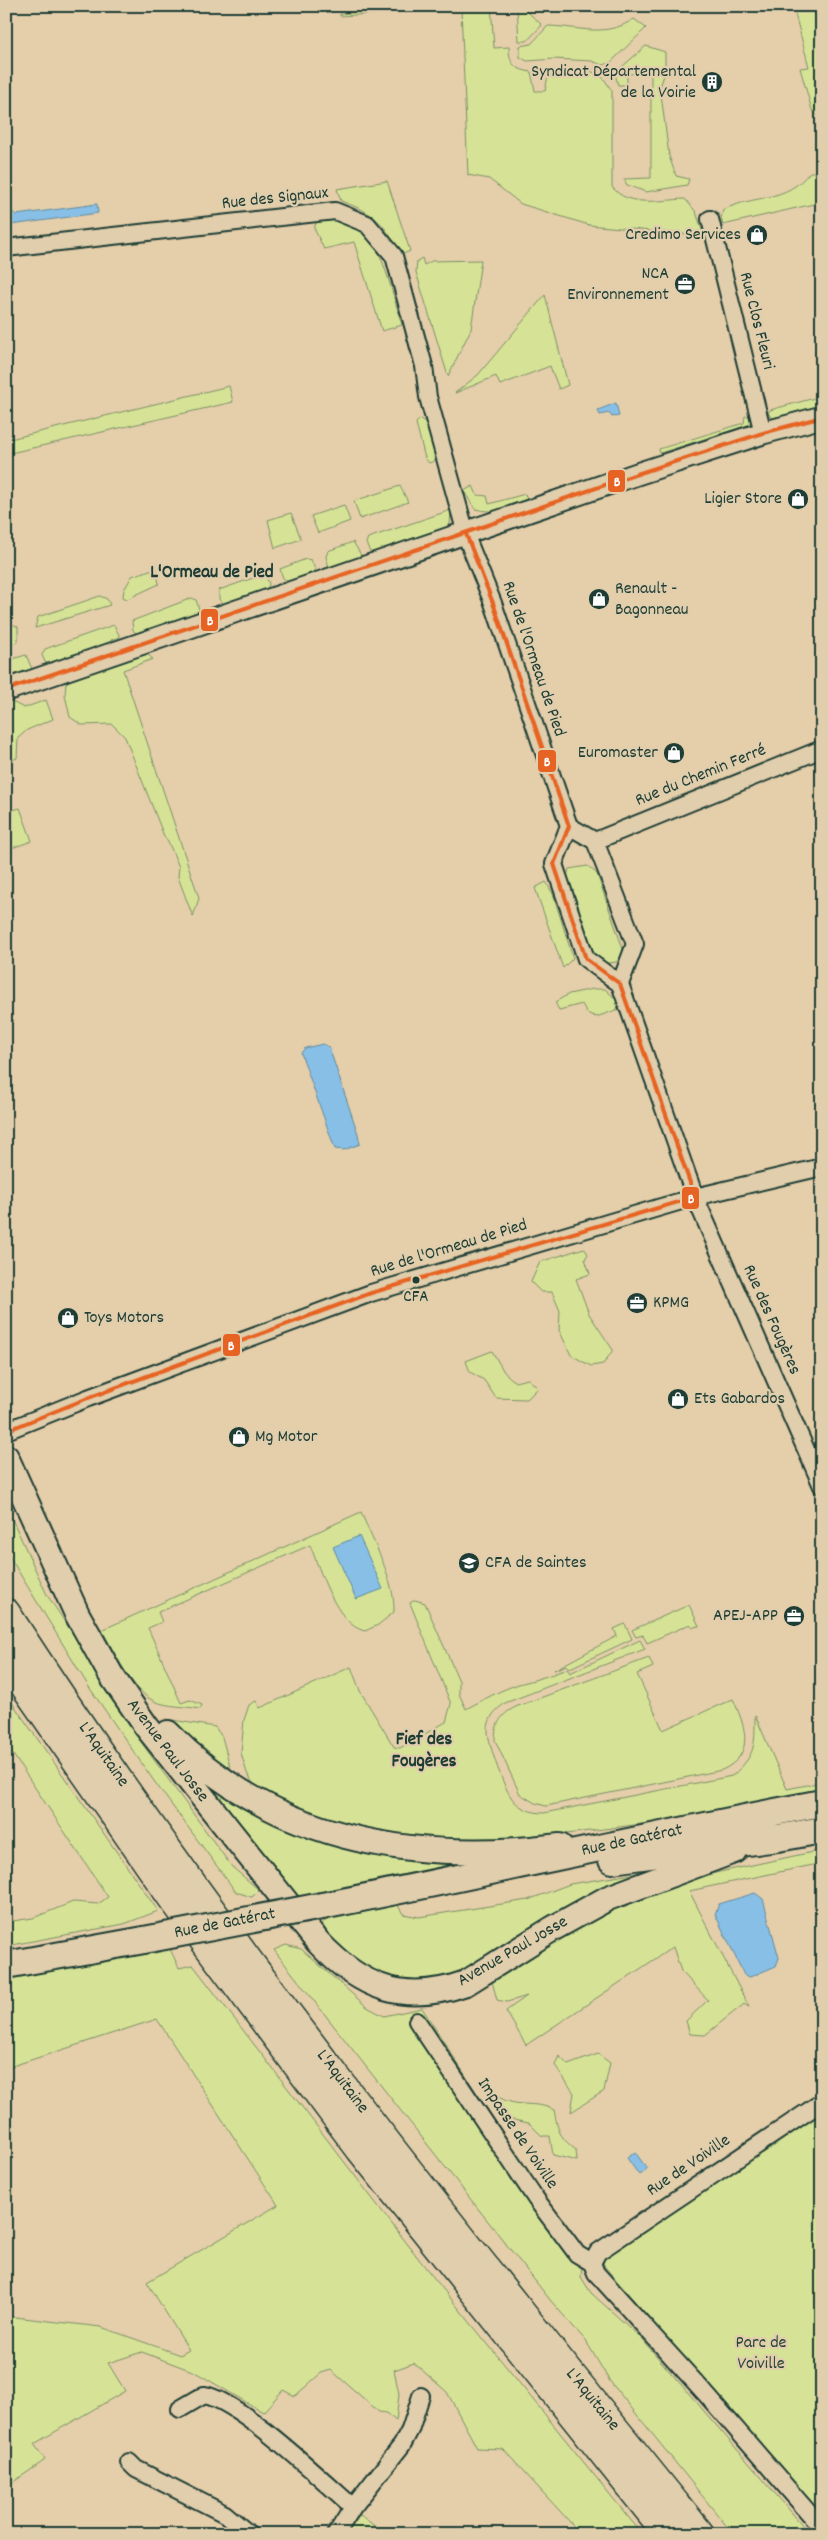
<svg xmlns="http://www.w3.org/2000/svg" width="828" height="2540" font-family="Dekko,sans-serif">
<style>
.green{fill:#d6e396;stroke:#7a9065}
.water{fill:#88bfe6;stroke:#5e8b9f}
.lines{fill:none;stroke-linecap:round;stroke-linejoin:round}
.minor-casing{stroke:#1f3d34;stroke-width:20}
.tertiary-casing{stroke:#1f3d34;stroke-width:25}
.secondary-casing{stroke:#1f3d34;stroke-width:28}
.primary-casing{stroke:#1f3d34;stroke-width:30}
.motorway-casing{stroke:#1f3d34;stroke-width:31}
.minor{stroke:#e1ceac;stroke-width:16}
.tertiary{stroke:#e1ceac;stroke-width:21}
.secondary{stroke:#e1ceac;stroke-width:24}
.primary{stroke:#e1ceac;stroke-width:26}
.motorway{stroke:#e1ceac;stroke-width:28}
.primary-bridge-casing{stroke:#1f3d34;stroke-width:30;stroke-linecap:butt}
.primary-bridge{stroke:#e1ceac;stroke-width:26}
.bus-1-casing{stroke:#e1ceac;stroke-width:8}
.bus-1{stroke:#e76323;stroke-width:4}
.bus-dot{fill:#1f3d34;stroke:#e1ceac;stroke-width:2}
.labels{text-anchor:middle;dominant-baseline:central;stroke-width:4.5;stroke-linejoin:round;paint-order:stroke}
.bus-label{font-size:17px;fill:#1f3d34;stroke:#e1ceac}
.poi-label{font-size:18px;fill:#1f3d34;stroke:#e1ceac;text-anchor:end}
.street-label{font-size:18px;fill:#1f3d34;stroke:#e1ceac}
.park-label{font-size:18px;fill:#284539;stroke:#e1ceac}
.neighbourhood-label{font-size:19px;font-weight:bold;fill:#1f3d34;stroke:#e1ceac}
.line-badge{stroke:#e1ceac;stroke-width:2}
.badge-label{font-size:14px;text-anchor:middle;font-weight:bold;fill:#fff}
</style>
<rect width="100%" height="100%" fill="#e5ceaa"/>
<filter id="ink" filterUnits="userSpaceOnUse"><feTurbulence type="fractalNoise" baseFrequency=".02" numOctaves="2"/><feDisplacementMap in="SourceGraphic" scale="10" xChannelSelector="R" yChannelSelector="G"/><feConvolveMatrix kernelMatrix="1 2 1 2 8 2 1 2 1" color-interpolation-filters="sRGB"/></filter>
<g filter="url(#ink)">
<!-- green -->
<path class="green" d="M414,6H491L494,48L509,47C509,64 514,69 531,72L535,91H545L549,71C565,69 589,66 603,78C606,81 609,87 612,91V187C628,208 661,200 685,199L696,212L704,236L589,225L521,204L489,179L468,175L461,8L340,16V14Z
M517,6H521L542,25L527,41H519Z
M793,6H814L822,74V131L819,117L812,110L800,68L809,67Z
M634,19L646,28L610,63L602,65L592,61L554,59L527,61L520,57V46L531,44L548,26C581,27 605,38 634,19Z
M646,46L665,52V72L660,87L669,156L676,176L689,179L687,185L646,192L627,185L624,179L651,178V72L627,74V85H618L615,73Z
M810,172H822V202L723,225L721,218L723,210C755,194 786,203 810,172Z
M387,181L410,251L401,255C383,222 377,214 341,201L337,189Z
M326,219C344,220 362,227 373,243C384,257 396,306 402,325L382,331L354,242L324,249L314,228L317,221Z
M422,258L424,265L432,261L481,260L471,329L448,376L416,272L417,261Z
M545,295L568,385L559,389L550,366L500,385L496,376L455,393L478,375Z
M229,386L233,402L6,454V440Z
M822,396V406L772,418L768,413L770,410Z
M745,416H749L751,421L748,425L660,453L659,449L744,423Z
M420,419L427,423L435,451L434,461L429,463L425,458L416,423Z
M400,486L408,502L360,519L354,501Z
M473,486L477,495L487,496L489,504L525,494L528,503C509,509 495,514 475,509L464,491Z
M344,505L350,521L318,533L311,516Z
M451,510L450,524L437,534L371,554L366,543L368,538Z
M291,513L301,539L275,548L268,520Z
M353,542L361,555L360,558L334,569L329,567L326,557L328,551Z
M306,559L311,560L315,569L314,575L288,582L283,578L280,569Z
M156,568L159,584L127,599L123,597L124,590L132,576Z
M259,576H266L269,584L266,591L224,605L219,599V590Z
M100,596L107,599L110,605L35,628L38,617Z
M192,598L196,600L200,612L138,635L133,630L132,621Z
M6,621L18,627V641L6,648Z
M114,625L120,637L111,640L112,646L51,665L45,662L42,655L45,649Z
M144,652L153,659L123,670L199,898L193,917L178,877L179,867L168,841L164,836L125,737L112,724L82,725L70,717L65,695L66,683L78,674Z
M26,655L32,669L31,674L6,682V661Z
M46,700L53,719L27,730L18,738L17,758L6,762V702L10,701L24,708Z
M20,808L32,841L6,850V812Z
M588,866L597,874L625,955L616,962L602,964L594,957L566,880L569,869Z
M546,882L553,894L573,958L563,968L535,888Z
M593,989H605L620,1003L616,1010L596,1017L587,1013L582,1004L559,1010L555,1002L569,994Z
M584,1248L588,1254L585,1259L590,1274L576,1279L589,1314L613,1350L603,1364L591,1366L571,1355L559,1330L560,1311L552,1292H541L531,1282L540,1262Z
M492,1351L504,1372L515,1382L528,1379L538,1388L527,1399L496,1398L484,1380L470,1372L466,1361Z
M6,1506L47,1595L102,1678L130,1727L232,1867L259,1890L252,1897L236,1892L154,1781L89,1687L6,1551Z
M361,1512C373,1543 395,1579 394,1612L378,1625L365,1631C336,1625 320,1569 310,1545L158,1612L162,1622L148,1628L181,1703L190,1700L202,1705L200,1709C186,1706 167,1707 154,1701C132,1691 114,1651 102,1630Z
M415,1600L425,1603L459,1681V1694L466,1709C483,1700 500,1690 519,1684C535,1680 551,1675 567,1669L570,1673L640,1640L645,1649L505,1703C496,1710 490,1715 488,1727C486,1739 503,1786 511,1797C518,1808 531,1813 544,1813L732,1776C756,1755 755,1746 755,1715L787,1789L822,1782V1797L783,1805L507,1842L384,1838L290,1806L255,1787L247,1773L241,1753L244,1720L249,1705L256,1701L260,1708L351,1667L360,1691L394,1747L400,1748L446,1722L451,1704L410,1603Z
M689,1605L699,1626L693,1627L690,1624L647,1643L643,1635L636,1637L632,1630Z
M625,1624L632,1639L570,1668L567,1665L554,1670L617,1636L614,1629Z
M649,1658L653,1667L637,1674L663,1730L733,1699C745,1726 756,1754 722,1770L546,1806L535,1803L520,1794L495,1740C495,1723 502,1713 518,1706Z
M6,1694L158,1911L124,1924L6,1946V1922L33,1918L73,1902L98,1904L108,1897L6,1744Z
M166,1719L215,1727L222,1737L232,1774L194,1745Z
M193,1765L225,1791L480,1864L289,1898Z
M822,1850V1863L689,1891L749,2007L744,2004L705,2035L690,2034L686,2021L708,2000L681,1971L673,1947L526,2045L506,2011L527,1996L507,2002L497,2000L492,1981L563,1934L656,1889L683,1880Z
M645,1872H651L453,1980L421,1987L364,1973L331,1940L322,1923L336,1915L397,1904L403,1914L419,1917L528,1900L570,1884Z
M286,1945L301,1949L367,2007L384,2016L422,2008L545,2199L583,2249L581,2277L591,2293L640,2337L810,2534H733L609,2380L586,2341L551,2301L274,1950Z
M170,1949L179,1968L193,1965L425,2267L642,2534H581L503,2449L477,2448L447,2392L414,2363L394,2370L399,2394L396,2421L386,2413L379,2412L331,2370L321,2373L295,2396L283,2390L263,2412L195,2372L142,2352L108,2363L125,2391L34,2444L45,2460L6,2487V2316L101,2327L180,2355L189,2350L147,2282L278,2205L157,2019L6,2068V1976Z
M598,2054L610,2063L604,2091L571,2112L574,2093L555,2065L559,2056L568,2065Z
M498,2097C519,2109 536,2100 554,2110C558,2131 559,2137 576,2150L577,2161L553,2155L550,2136H542L529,2123L503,2118L491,2103Z
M822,2111V2518L605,2267L602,2260Z
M360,2515L385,2534H347Z"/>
<!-- water -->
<path class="water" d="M97,204L98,213L11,225L6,221V206L16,215Z
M616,403L619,416L612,417L609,413L600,415L598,410Z
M323,1044L329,1047L358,1134L360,1144L344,1150L335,1149L301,1053L305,1048Z
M359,1536L383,1589L356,1599L333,1547Z
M755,1893L763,1899L779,1958L776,1966L750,1977L744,1975L715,1914L719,1904Z
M635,2152L647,2169L639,2175L627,2158Z"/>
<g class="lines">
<!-- minor casing -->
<g class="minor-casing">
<path id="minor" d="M710,219L763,433
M6,248L335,211L367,224L394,256L424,366L428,397L468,541L493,603L569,826L554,864L586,959L620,984L695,1197L822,1486
M569,826L595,841L635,944L620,984
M595,841L822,749
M6,1431L88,1398L371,1293L695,1197L822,1167
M417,2021L536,2199L577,2254L592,2263
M822,2102L598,2252L592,2263L596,2273L704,2392L822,2528
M180,2409L204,2395C239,2400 323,2481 353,2507
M129,2462L136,2469L225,2514L249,2534
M336,2534L353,2507L402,2445L410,2430L421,2396"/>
</g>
<!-- tertiary casing -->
<g class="tertiary-casing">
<path id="tertiary" d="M6,690L640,473L763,433L822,417"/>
</g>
<!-- secondary casing -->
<g class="secondary-casing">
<path id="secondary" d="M6,1457L77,1614L111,1675L146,1726L318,1942C361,1988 404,2005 466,1983L552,1929L608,1898L734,1851
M168,1733C273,1841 415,1864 560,1846"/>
</g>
<!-- primary casing -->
<g class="primary-casing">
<path id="primary" d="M612,1860L778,1838L822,1830
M322,1906C489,1873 655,1834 822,1803
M6,1965L144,1940"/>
</g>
<!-- motorway casing -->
<g class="motorway-casing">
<path id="motorway" d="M6,1613C214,1935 459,2237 700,2534
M6,1659L170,1895L360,2149L668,2534"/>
</g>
<!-- minor -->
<use href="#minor" class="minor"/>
<!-- tertiary -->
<use href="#tertiary" class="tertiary"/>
<!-- secondary -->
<use href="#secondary" class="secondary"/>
<!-- primary -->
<use href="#primary" class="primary"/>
<!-- motorway -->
<use href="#motorway" class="motorway"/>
<!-- primary-bridge casing -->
<g class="primary-bridge-casing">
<path id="primary-bridge" d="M144,1940L322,1906"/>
</g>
<!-- primary-bridge -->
<use href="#primary-bridge" class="primary-bridge"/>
<!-- bus-1 casing -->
<g class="bus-1-casing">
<path id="bus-1" d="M6,690L640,473L763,433L822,417
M6,1431L88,1398L371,1293L695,1197L620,984L586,959L554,864L569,826L493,603L466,534"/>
</g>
<!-- bus-1 -->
<use href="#bus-1" class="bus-1"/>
</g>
</g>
<!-- icons -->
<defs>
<g id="building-disc" transform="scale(1.125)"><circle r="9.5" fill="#1f3d34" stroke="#e1ceac"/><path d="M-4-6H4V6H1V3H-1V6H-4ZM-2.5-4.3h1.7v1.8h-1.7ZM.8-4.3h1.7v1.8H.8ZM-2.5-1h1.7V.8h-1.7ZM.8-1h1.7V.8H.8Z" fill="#fff"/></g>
<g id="shop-disc" transform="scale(1.125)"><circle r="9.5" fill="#1f3d34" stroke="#e1ceac"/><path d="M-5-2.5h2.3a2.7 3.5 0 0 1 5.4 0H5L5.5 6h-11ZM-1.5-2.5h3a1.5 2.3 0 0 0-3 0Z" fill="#fff"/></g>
<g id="office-disc" transform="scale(1.125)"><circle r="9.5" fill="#1f3d34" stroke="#e1ceac"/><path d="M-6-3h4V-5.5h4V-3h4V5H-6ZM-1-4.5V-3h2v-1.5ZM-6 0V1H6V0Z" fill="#fff"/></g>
<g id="university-disc" transform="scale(1.125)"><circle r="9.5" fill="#1f3d34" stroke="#e1ceac"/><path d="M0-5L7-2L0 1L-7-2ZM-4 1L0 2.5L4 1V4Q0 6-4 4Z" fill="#fff"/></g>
</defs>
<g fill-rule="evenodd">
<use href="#building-disc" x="712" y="82"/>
<use href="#shop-disc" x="757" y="235"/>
<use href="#office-disc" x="685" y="284"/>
<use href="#shop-disc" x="798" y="499"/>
<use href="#shop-disc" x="599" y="599"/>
<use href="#shop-disc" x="674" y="753"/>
<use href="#office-disc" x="637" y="1303"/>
<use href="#shop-disc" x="68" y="1318"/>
<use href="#shop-disc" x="678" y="1399"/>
<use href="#shop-disc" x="239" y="1437"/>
<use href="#university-disc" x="469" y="1563"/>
<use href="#office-disc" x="794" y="1616"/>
</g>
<!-- markers -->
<circle class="bus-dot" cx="416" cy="1280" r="4.5"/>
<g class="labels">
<!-- bus labels -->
<g class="bus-label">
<text x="416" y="1298">CFA</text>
</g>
<!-- poi labels -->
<g class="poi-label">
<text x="696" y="72">Syndicat Départemental<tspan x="696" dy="21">de la Voirie</tspan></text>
<text x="741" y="235">Credimo Services</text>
<text x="669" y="274">NCA<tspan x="669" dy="21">Environnement</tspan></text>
<text x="782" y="499">Ligier Store</text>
<text x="615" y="589" text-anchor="start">Renault -<tspan x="615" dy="21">Bagonneau</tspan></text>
<text x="658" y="753">Euromaster</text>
<text x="653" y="1303" text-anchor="start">KPMG</text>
<text x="84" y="1318" text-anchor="start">Toys Motors</text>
<text x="694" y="1399" text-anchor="start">Ets Gabardos</text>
<text x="255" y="1437" text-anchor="start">Mg Motor</text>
<text x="485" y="1563" text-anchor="start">CFA de Saintes</text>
<text x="778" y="1616">APEJ-APP</text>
</g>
<!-- street labels -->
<g class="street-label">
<text transform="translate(275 199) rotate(-6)">Rue des Signaux</text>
<text transform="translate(756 321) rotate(76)">Rue Clos Fleuri</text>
<text transform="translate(533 659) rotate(71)">Rue de l'Ormeau de Pied</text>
<text transform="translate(701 776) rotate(-22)">Rue du Chemin Ferré</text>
<text transform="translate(449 1249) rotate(-17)">Rue de l'Ormeau de Pied</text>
<text transform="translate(771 1320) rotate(66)">Rue des Fougères</text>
<text transform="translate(167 1751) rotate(53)">Avenue Paul Josse</text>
<text transform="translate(103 1755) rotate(55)">L'Aquitaine</text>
<text transform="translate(632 1841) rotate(-12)">Rue de Gatérat</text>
<text transform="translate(225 1924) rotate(-11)">Rue de Gatérat</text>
<text transform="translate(513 1952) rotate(-30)">Avenue Paul Josse</text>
<text transform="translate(342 2082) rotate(53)">L'Aquitaine</text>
<text transform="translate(517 2134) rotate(56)">Impasse de Voiville</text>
<text transform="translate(689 2166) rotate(-34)">Rue de Voiville</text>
<text transform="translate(592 2400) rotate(51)">L'Aquitaine</text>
</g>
<!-- park labels -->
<g class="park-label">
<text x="761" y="2343">Parc de<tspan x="761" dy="21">Voiville</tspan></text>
</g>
<!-- neighbourhood labels -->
<g class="neighbourhood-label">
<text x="212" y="573">L'Ormeau de Pied</text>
<text x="424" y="1740">Fief des<tspan x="424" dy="22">Fougères</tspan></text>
</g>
</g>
<g class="line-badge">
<rect x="607" y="469" width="19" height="24" rx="5" fill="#e76323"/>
<rect x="200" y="608" width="19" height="24" rx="5" fill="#e76323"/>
<rect x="537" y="749" width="20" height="24" rx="5" fill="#e76323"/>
<rect x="681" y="1186" width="19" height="24" rx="5" fill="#e76323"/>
<rect x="222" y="1333" width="19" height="24" rx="5" fill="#e76323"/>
</g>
<g class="badge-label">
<text x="617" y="486">B</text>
<text x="210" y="625">B</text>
<text x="547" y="766">B</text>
<text x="691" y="1203">B</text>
<text x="231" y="1350">B</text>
</g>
<!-- margin -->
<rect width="828" height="2540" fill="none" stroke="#e1ceac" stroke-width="25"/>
<rect x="12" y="12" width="803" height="2515" fill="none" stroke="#1f3d34" stroke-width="2" filter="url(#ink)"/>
</svg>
